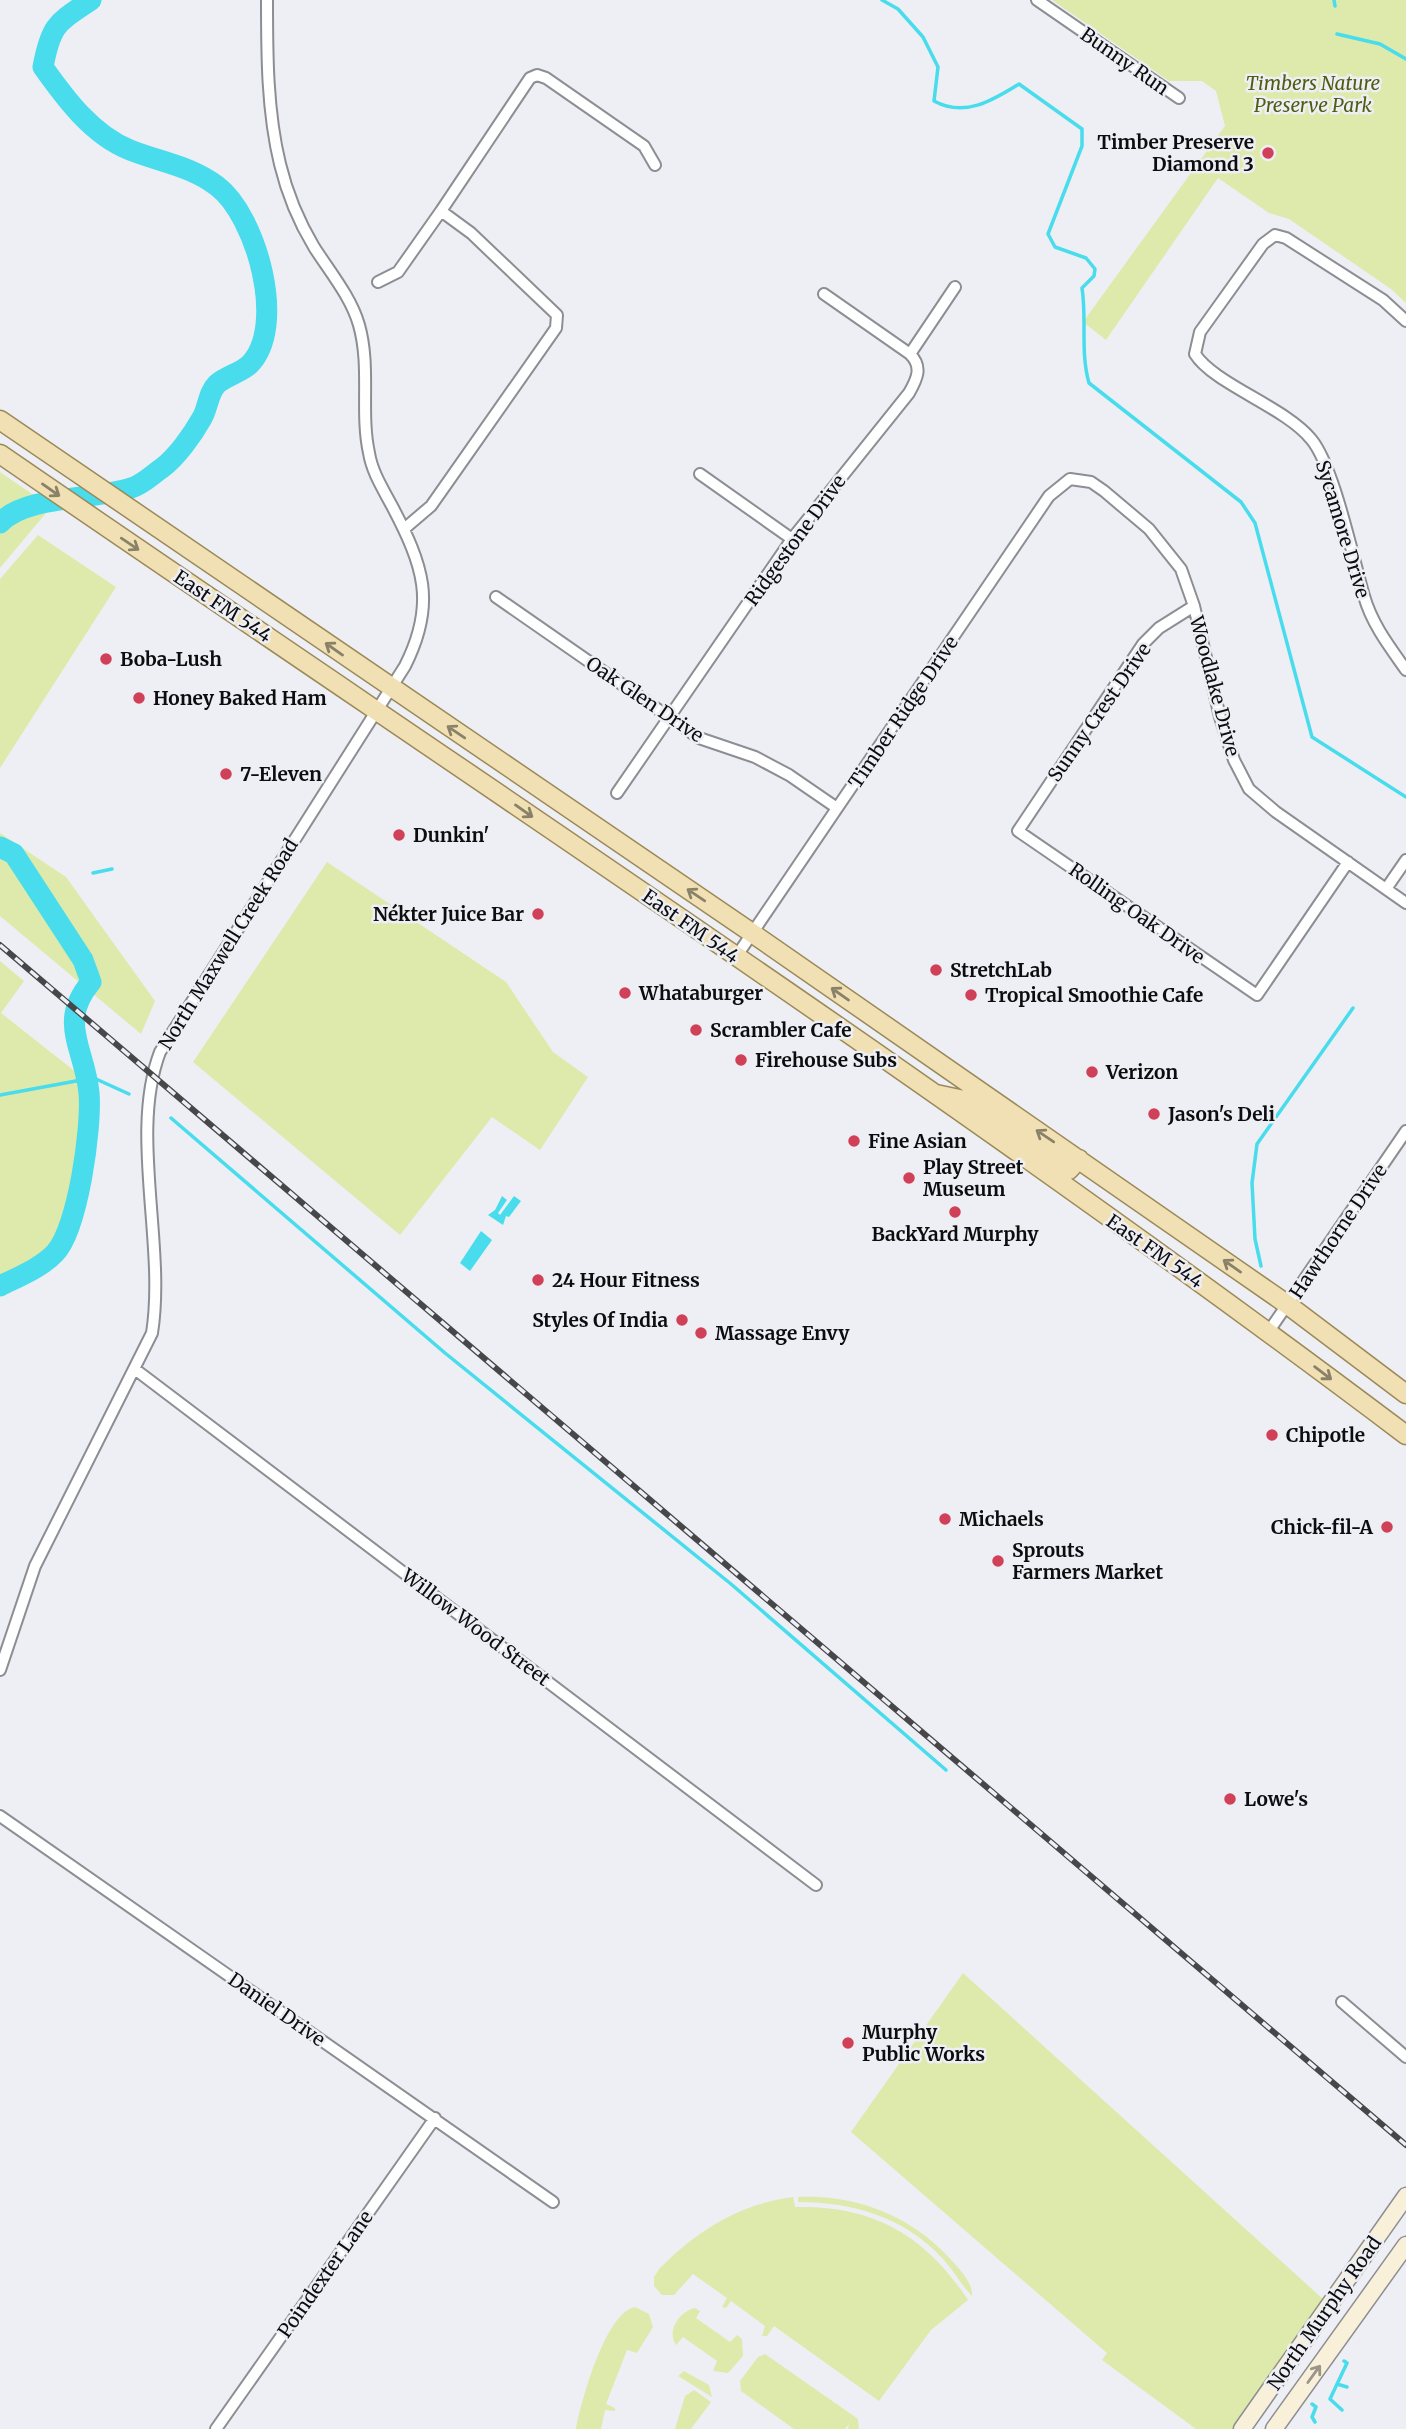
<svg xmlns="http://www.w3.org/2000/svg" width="1406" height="2429" font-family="Merriweather,serif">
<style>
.green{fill:#dee9ac}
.water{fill:#48dcec}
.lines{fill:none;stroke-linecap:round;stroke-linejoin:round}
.stream{stroke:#48dcec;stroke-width:3.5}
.river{stroke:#48dcec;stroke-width:21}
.street-casing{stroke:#8d8e93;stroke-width:14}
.secondary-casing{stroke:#8d8e93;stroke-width:19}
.primary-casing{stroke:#9b8958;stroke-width:21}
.street{stroke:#fff;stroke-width:10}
.secondary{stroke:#f8f0d9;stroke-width:16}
.primary{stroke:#f1e0b3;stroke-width:18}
.rail-casing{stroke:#47474a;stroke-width:6}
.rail{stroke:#eeeff4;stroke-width:3.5;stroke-dasharray:10;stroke-linecap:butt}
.oneway{stroke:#8a8169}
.oneway2{stroke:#9a9588}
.poi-dot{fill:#d04058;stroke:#eeeff4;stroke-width:2.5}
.labels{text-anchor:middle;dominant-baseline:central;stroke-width:5;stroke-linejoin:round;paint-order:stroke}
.street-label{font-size:19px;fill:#0d0d0f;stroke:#eeeff4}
.park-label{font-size:19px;font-style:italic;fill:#525b14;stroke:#eeeff4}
.poi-label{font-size:19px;font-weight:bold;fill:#0d0d0f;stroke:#eeeff4;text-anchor:start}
</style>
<rect width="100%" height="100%" fill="#eeeff4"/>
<!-- green -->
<path class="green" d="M1052,0H1406V303L1391,289L1289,219L1269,213L1218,178L1106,340L1083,322L1225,126L1216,91L1202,81H1169Z
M0,472L51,507L0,568Z
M38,535L116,587L0,768V579Z
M0,833L66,877L155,1001L141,1034L0,916Z
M327,862L506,982L553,1052L588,1077L540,1150L492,1117L400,1235L193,1062Z
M0,961L24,981L1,1013L86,1080L89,1093L83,1181L67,1231L56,1252L0,1286Z
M963,1973L1324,2300L1233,2429H1196L1102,2360L1107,2353L851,2132Z
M793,2197L795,2207C873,2205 925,2235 968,2300L931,2330L879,2401L774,2326L767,2336H762L765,2326L731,2301L726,2308L722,2307L727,2298L693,2274L674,2295H662L654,2286V2277L660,2268C698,2230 739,2204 793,2197Z
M798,2197C858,2194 914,2217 954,2263C962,2272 973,2284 972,2296C962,2286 953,2269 942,2258C904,2217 853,2202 798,2202Z
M635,2307L649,2314L653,2327L637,2353L627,2350L606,2404L615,2408V2411L605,2410L601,2429H576C581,2402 605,2313 635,2307Z
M695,2308L700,2311L696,2318L730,2342L737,2335L742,2339L743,2356L728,2373L713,2371L717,2361L683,2337L676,2345C666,2331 680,2311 695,2308Z
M765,2354L858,2419L859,2429H848L849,2424L845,2429H794L741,2391L740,2381L758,2357Z
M684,2371L709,2385L712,2397L678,2376Z
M694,2390L711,2402L691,2429H675L685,2396Z"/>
<!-- water -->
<path class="water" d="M502,1196L507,1200L498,1213L500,1215L514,1196L521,1201L509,1217L506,1216L503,1225L488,1215L495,1210Z
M481,1231L492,1240L470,1271L460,1263Z"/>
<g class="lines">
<!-- stream -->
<path class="stream" d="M882,0L898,9L923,37L938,67L934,101C965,118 993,100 1019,84L1082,129V146L1048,234L1055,247L1086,258L1095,269L1094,276L1082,288C1087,320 1080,351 1089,383L1241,502L1255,523L1312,737L1406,797
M1334,0L1335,6
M1337,34L1380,44L1406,59
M93,873L112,869
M0,1095L76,1081L85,1074L129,1094
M171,1118L445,1353L731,1584L946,1770
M1261,1266L1255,1239L1252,1183L1257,1144L1353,1008
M1337,2384L1347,2387
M1312,2404L1316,2407L1312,2417L1315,2422
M1342,2410L1330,2399L1347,2363L1344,2361"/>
<!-- river -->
<path class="river" d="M0,523C26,495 95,500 131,488C142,485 153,474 162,468C177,457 193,434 202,418C208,408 208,393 217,384C226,376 240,373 249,365C288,327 256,215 217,186C191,166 160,162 130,150C92,135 65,98 43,67C51,24 57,23 91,0
M0,847L14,854L83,960L91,982C57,1022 85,1049 89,1093C92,1127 78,1229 55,1253C41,1268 18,1277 0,1286"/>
<!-- street casing -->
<g class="street-casing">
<path id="street" d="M1037,0L1179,98
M441,211L530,78L537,75L546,78L644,146L655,165
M378,282L398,272L441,211L471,233L557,315L556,328L431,506L404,529
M1406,321L1383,300L1286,238L1275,235L1263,244L1200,332L1195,354C1214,384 1285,407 1311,439C1334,466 1353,559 1364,596C1372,624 1389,646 1406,670
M910,354L955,287
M700,474L792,539
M496,597L699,738L755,757L789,775L837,808
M1194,606L1159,628L1143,644L1018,831L1257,995L1348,862
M617,793L792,539L909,393C917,379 923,367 910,354L824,294
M1386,889L1406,860
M736,957L1049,496L1070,479L1091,482L1104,491L1149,529L1181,569L1194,606L1220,717L1234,760L1249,789L1276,812L1406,903
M1269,1331L1406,1131
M136,1370L816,1885
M0,1670L35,1566L152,1333C166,1245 129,1133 160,1052L405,666C437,603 423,565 392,506C383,489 372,472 369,453C360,412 371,367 359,325C351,297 330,272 314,247C299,222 287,193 280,164C267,111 267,54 267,0
M0,1816L553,2202
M1342,2002L1406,2057
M216,2429L435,2118"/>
</g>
<!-- secondary casing -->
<g class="secondary-casing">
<path id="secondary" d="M1242,2429L1406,2196
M1274,2429L1406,2245"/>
</g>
<!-- primary casing -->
<g class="primary-casing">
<path id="primary" d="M0,420L752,933L1288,1305L1406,1394
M0,454C471,778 950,1091 1406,1435
M936,1094L964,1100L1069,1170L1079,1159"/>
</g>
<!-- street -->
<use href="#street" class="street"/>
<!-- secondary -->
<use href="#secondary" class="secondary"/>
<!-- primary -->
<use href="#primary" class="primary"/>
<!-- rail casing -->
<g class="rail-casing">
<path id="rail" d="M0,945L1406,2145"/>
</g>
<!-- rail -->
<use href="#rail" class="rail"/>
</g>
<!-- one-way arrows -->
<defs><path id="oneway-shaft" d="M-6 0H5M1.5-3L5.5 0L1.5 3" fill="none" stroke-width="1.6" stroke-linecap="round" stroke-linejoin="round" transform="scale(1.75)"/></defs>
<g class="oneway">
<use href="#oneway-shaft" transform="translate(51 490) rotate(35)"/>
<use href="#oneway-shaft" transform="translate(130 544) rotate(34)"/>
<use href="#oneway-shaft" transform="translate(334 649) rotate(-145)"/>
<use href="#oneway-shaft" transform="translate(456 732) rotate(-146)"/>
<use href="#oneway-shaft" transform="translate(524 811) rotate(35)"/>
<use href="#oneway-shaft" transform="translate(696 895) rotate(-146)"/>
<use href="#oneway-shaft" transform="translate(840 994) rotate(-145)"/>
<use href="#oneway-shaft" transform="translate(1045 1136) rotate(-146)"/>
<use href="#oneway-shaft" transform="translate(1232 1266) rotate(-145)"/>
<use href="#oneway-shaft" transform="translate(1323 1373) rotate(37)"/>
</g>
<use class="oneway2" href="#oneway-shaft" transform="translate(1314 2374) rotate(-54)"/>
<!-- markers -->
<g class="poi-dot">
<circle cx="1268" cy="153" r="7"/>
<circle cx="106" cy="659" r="7"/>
<circle cx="139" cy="698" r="7"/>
<circle cx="226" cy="774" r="7"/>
<circle cx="399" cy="835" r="7"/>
<circle cx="538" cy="914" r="7"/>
<circle cx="936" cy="970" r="7"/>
<circle cx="625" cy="993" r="7"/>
<circle cx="971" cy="995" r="7"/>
<circle cx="696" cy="1030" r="7"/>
<circle cx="741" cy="1060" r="7"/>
<circle cx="1092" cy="1072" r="7"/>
<circle cx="1154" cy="1114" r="7"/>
<circle cx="854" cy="1141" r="7"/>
<circle cx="909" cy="1178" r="7"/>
<circle cx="955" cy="1212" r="7"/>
<circle cx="538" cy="1280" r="7"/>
<circle cx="682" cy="1320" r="7"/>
<circle cx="701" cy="1333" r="7"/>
<circle cx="1272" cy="1435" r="7"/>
<circle cx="945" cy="1519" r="7"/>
<circle cx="1387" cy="1527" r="7"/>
<circle cx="998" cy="1561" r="7"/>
<circle cx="1230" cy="1799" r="7"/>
<circle cx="848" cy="2043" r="7"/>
</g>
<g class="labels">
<!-- street labels -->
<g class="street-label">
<text transform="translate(1125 61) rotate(35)">Bunny Run</text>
<text transform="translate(1343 529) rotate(73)">Sycamore Drive</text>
<text transform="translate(795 540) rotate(-54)">Ridgestone Drive</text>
<text transform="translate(223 606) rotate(34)">East FM 544</text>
<text transform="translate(1215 686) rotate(75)">Woodlake Drive</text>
<text transform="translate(645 699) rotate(34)">Oak Glen Drive</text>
<text transform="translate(903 712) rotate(-56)">Timber Ridge Drive</text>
<text transform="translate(1099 712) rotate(-55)">Sunny Crest Drive</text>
<text transform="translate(1137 913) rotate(35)">Rolling Oak Drive</text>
<text transform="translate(691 926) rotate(35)">East FM 544</text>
<text transform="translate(228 944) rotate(-58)">North Maxwell Creek Road</text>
<text transform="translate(1338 1231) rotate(-56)">Hawthorne Drive</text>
<text transform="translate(1155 1251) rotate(35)">East FM 544</text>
<text transform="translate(476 1627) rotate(37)">Willow Wood Street</text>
<text transform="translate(277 2009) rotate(35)">Daniel Drive</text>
<text transform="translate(325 2274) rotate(-55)">Poindexter Lane</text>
<text transform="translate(1324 2313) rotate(-55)">North Murphy Road</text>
</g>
<!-- park labels -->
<g class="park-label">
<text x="1313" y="83">Timbers Nature<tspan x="1313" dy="22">Preserve Park</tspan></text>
</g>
<!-- poi labels -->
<g class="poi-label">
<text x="1254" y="142" text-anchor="end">Timber Preserve<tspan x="1254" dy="22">Diamond 3</tspan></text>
<text x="120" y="659">Boba-Lush</text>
<text x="153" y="698">Honey Baked Ham</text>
<text x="240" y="774">7-Eleven</text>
<text x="413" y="835">Dunkin'</text>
<text x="524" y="914" text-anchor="end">Nékter Juice Bar</text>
<text x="950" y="970">StretchLab</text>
<text x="639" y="993">Whataburger</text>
<text x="985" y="995">Tropical Smoothie Cafe</text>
<text x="710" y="1030">Scrambler Cafe</text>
<text x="755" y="1060">Firehouse Subs</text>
<text x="1106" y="1072">Verizon</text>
<text x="1168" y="1114">Jason's Deli</text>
<text x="868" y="1141">Fine Asian</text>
<text x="923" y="1167">Play Street<tspan x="923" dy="22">Museum</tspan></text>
<text x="955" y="1234" text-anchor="middle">BackYard Murphy</text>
<text x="552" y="1280">24 Hour Fitness</text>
<text x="668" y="1320" text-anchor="end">Styles Of India</text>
<text x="715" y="1333">Massage Envy</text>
<text x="1286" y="1435">Chipotle</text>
<text x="959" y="1519">Michaels</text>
<text x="1373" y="1527" text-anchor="end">Chick-fil-A</text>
<text x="1012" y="1550">Sprouts<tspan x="1012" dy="22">Farmers Market</tspan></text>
<text x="1244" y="1799">Lowe's</text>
<text x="862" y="2032">Murphy<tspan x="862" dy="22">Public Works</tspan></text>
</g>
</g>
</svg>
